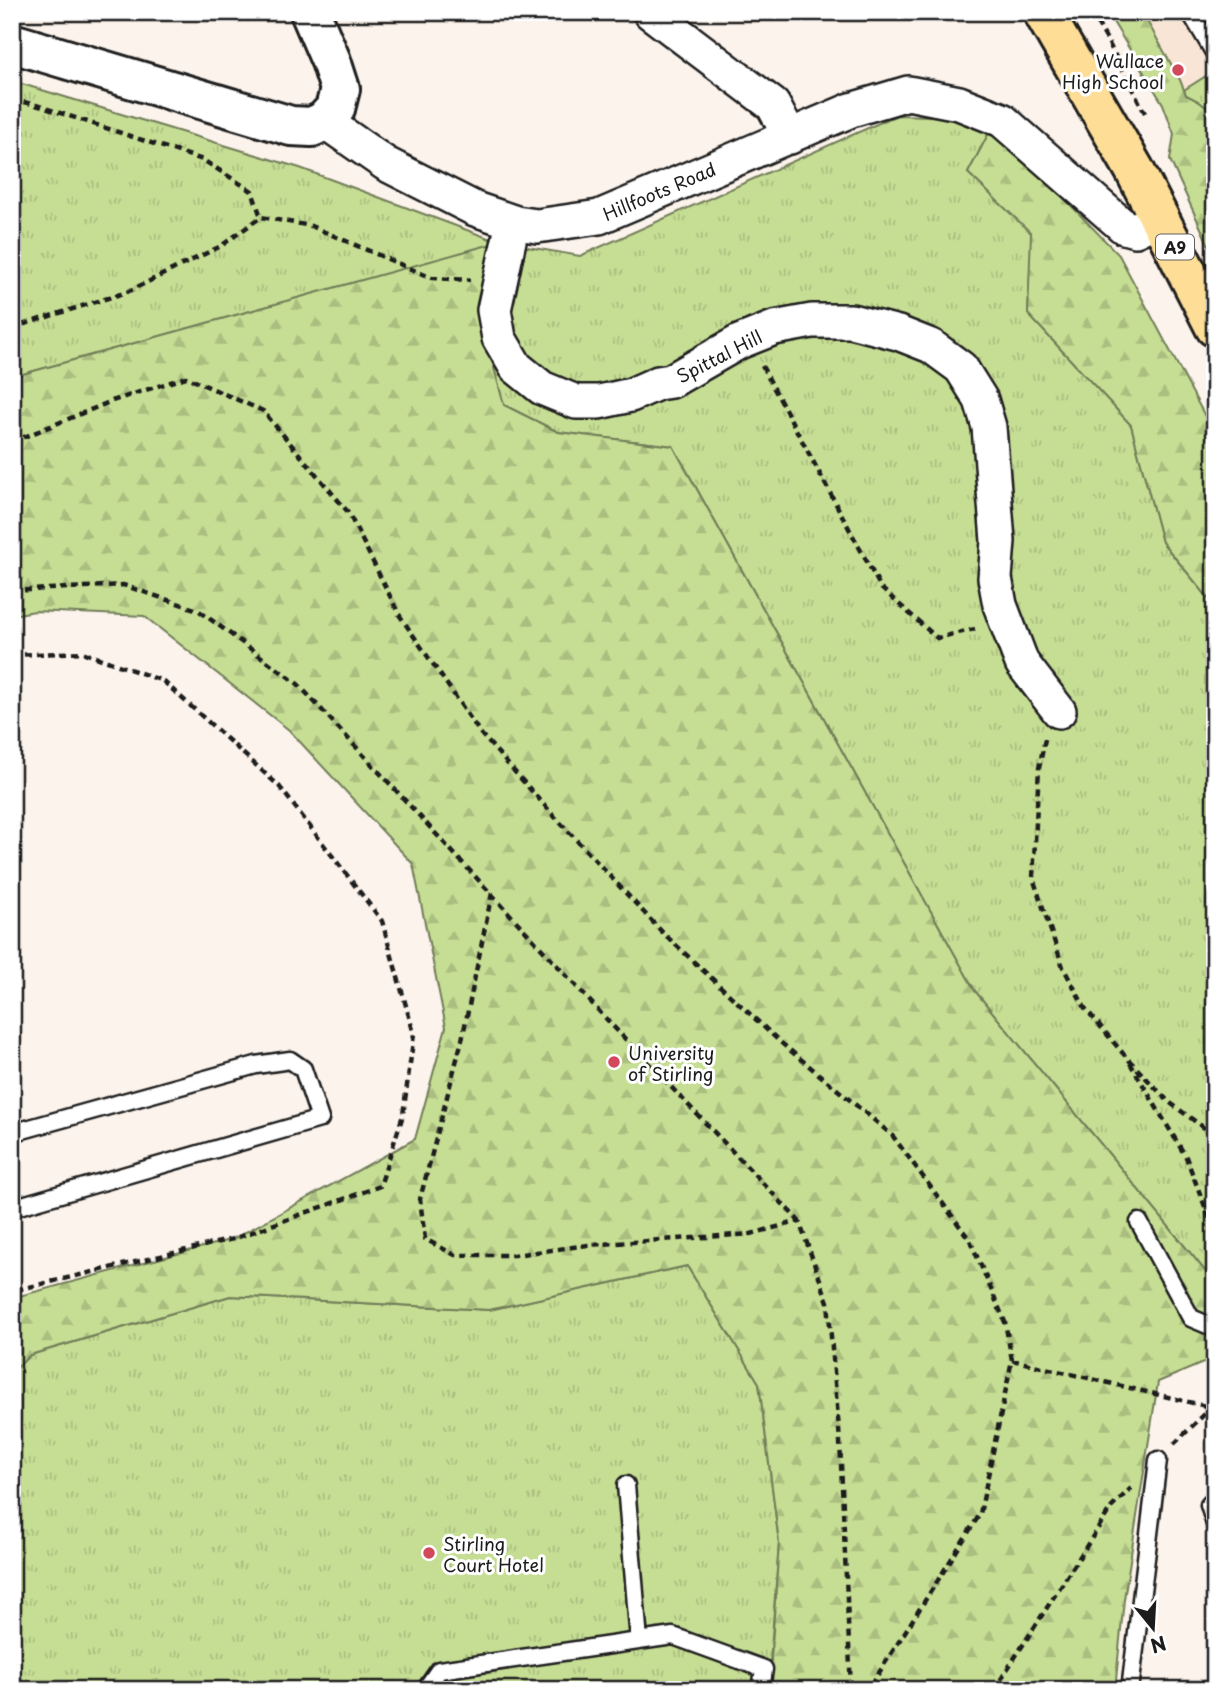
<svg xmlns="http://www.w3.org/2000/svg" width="1227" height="1702" font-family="'Playpen Sans',sans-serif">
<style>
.built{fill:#f8e5d5}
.grass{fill:url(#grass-tufts);stroke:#717d58;stroke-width:2}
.forest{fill:url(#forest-firs);stroke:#717d58;stroke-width:2}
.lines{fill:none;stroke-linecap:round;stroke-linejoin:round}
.lane-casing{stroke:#1c1c1c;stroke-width:21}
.street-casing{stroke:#1c1c1c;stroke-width:38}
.secondary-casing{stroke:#1c1c1c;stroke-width:44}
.primary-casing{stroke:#1c1c1c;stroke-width:44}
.path{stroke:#1c1c1c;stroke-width:4.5;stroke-dasharray:7 5;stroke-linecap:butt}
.lane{stroke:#fff;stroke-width:16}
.street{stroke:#fff;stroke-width:33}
.secondary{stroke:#fff;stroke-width:38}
.primary{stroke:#fedd96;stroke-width:38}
.poi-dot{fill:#d1495b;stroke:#fff;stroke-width:2.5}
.labels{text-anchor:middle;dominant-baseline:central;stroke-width:6;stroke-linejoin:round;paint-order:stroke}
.shield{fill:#fff;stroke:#606060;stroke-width:2}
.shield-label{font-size:16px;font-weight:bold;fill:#1c1c1c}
.poi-label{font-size:18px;fill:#1c1c1c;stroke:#fff;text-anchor:start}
.street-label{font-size:18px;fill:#1c1c1c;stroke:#fff}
</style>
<defs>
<pattern id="grass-tufts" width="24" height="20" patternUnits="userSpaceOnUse" patternTransform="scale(1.75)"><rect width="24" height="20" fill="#c6de94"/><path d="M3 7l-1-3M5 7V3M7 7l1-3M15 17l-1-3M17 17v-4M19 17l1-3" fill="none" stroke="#aabe7f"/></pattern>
<pattern id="forest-firs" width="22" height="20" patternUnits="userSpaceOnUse" patternTransform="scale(1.75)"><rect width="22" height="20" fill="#c6de94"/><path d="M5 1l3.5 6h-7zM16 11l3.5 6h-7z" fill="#aabe7f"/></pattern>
</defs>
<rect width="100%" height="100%" fill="#fcf3ec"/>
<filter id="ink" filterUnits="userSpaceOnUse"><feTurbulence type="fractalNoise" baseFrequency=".0143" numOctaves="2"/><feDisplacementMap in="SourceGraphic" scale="14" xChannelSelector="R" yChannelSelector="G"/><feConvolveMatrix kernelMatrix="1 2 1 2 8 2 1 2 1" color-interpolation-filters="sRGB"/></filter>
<g filter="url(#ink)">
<!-- built -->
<path class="built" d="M1107,12H1215V168L1124,43Z"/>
<!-- grass -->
<path class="grass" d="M1206,76L1215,83V114L1198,101L1186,95L1184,90Z
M12,81L300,168L499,242L580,256L897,115L960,117L993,125L968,173L1032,233L1028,314L1131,425L1162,542L1215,606V1283L975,991L673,446L558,432L504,405L484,331L499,243L12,377Z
M687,1266L759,1383L779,1543L768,1690H12V1372L30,1355L230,1296L489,1310Z"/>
<!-- forest -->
<path class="forest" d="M1107,12H1142L1180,80L1186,95L1198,101L1215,114V259L1170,160L1174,134L1163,104Z
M993,125L1119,255L1215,435V606L1162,542L1131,425L1028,314L1031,233L968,173Z
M499,242L484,331L504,405L558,432L673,446L975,991L1215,1283V1358L1158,1382L1124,1599L1115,1690H769L779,1543L759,1383L687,1266L489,1310L230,1296L30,1355L12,1372V1298L233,1239L415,1139L446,1027L413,864L289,730L144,616L35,611L12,615V377Z"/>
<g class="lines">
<!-- lane casing -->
<g class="lane-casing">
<path id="lane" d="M1190,12L1215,54
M12,1133L256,1065L290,1060L303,1069L320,1119L12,1208
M1139,1222L1191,1318L1215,1328
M626,1485L639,1641
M1215,1499L1209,1505L1215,1524
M425,1690L439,1670L673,1636L764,1669L761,1690
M1130,1690L1158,1460"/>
</g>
<!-- street casing -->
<g class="street-casing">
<path id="street" d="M650,12L773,105L790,137
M324,121L386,164L475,209L516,223L537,226L599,217L851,110L908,93L959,103L1002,120L1124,227L1135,230L1160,218
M513,222L494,310L499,338L516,367L542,388L576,402H599L631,395L658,383L671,381L739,342L774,328L812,321H851L898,333L931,346L961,368L981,400L989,427L998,541L995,578L1000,605L1022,663L1059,711"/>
</g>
<!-- secondary casing -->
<g class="secondary-casing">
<path id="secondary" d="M12,43L291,126L312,127L324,121L335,109L340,89L331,61L310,12"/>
</g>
<!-- primary casing -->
<g class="primary-casing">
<path id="primary" d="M1043,12L1134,169L1215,327"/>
</g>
<!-- path -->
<path class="path" d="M1091,12L1107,40L1145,113
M12,99L36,105L203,160L252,191L261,217
M12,328L127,292L221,246L261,217L311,226L432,278L470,280
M762,366L881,588L937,638L975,629
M12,442L112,401L186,377L263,411L348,512L400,616L481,734L555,817L663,933L779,1041L892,1135L970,1240L1005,1322L1012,1360L980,1514L868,1690
M12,591L123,585L198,610L298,684L610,1023L799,1221
M12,655L82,652L163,681L279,786L382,921L414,1034L403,1115L380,1186L233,1239L12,1291
M1045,739L1039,768L1033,878L1063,967L1085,1008L1126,1057L1169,1102L1215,1136
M492,893L462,1040L420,1199L425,1239L455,1255H514L588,1245L751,1234L799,1221L828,1302L840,1441L851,1690
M1130,1063L1186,1157L1215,1233
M1012,1360L1210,1407
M1174,1444L1215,1404
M994,1690L1111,1508L1131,1488"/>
<!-- lane -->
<use href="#lane" class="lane"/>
<!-- street -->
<use href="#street" class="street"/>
<!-- secondary -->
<use href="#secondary" class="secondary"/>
<!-- primary -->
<use href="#primary" class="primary"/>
</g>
</g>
<!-- markers -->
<g class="poi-dot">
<circle cx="1178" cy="70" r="7"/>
<circle cx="614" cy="1062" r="7"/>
<circle cx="429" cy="1553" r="7"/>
</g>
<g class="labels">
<!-- shield labels -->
<rect class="shield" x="1156" y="234.5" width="38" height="25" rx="5"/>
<g class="shield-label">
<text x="1175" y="247">A9</text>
</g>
<!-- poi labels -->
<g class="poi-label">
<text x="1164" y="60" text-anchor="end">Wallace<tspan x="1164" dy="21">High School</tspan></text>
<text x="628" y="1052">University<tspan x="628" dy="21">of Stirling</tspan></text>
<text x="443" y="1543">Stirling<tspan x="443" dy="21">Court Hotel</tspan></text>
</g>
<!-- street labels -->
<g class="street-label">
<text transform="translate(659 191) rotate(-23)">Hillfoots Road</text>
<text transform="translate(719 356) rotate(-27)">Spittal Hill</text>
</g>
</g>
<!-- margin -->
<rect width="1227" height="1702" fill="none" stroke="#fff" stroke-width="42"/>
<rect x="21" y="21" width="1185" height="1660" fill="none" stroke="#1c1c1c" stroke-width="2.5" filter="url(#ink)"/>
<!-- north arrow -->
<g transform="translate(1153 1628) rotate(162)" stroke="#ffffff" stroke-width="5" paint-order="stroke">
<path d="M0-5L12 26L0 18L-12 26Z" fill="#1c1c1c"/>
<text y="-10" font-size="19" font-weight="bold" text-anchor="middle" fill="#1c1c1c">N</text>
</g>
</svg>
